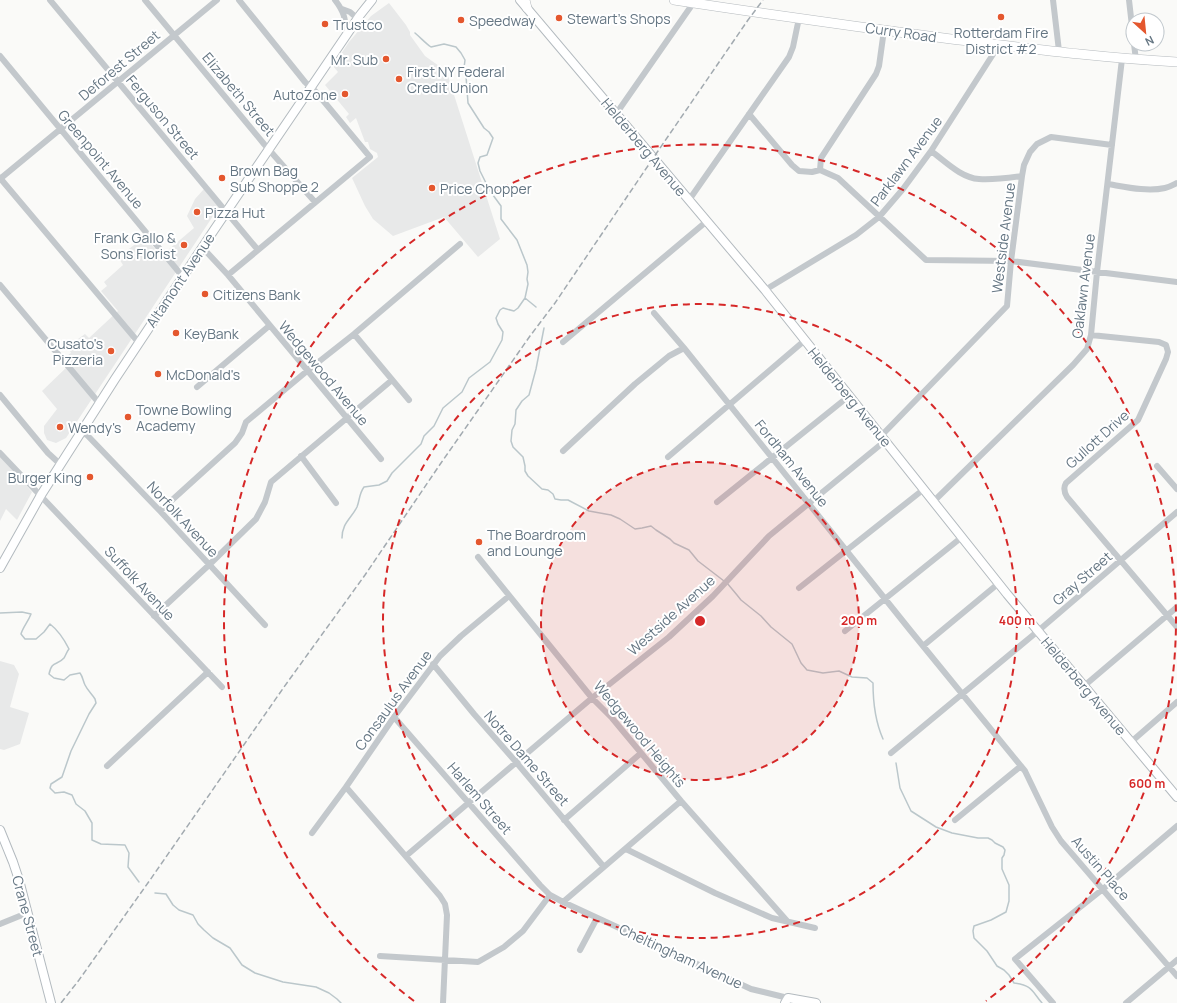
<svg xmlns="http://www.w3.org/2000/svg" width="1177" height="1003" font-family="Manrope,sans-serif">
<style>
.built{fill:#e8e9e9}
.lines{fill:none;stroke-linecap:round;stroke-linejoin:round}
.stream{stroke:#bbc7cb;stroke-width:1.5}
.secondary-casing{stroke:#b3babf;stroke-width:10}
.primary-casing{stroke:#b5babe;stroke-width:10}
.street{stroke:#c3c8cc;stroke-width:6}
.secondary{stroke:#fff;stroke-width:8}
.primary{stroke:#fff;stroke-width:9}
.rail{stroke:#a2aab0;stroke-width:1.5;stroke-dasharray:6 3;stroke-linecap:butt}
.ring{fill:none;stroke:#d62828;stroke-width:2;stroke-dasharray:7 5}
.poi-dot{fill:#e4572e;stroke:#fff;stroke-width:1.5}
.labels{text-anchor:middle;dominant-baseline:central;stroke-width:4;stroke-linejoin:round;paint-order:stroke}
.poi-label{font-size:14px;fill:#657683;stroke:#fff;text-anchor:start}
.street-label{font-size:14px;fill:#657683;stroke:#fff}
.centre{fill:#d62828;stroke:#fff;stroke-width:2}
.ring-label{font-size:12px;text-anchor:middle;font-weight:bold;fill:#d62828;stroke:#fff;stroke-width:4;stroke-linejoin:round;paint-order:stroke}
</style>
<rect width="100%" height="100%" fill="#fafaf8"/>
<!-- built -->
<path class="built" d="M389,3L406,25L410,32V35L425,56L439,66L448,76L500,239L478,257L444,217L393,236L373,219L365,206L352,178L378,157L377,153L370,149L368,142H365L356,118L350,123L346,117L349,114L325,85L338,72L333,66L349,42L371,16Z
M204,189L219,207L66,438L56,443L47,440L44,433V426L57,409L42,391L69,365L64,358L71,353L69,349L71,344L85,334L89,338L118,311L101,291L107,286L104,282L123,265L118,257L145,237L161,256L194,228L187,216L195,199Z
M0,456L32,492L17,520L6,509L0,521Z
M0,661L14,665L19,674L10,707L29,713L20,744L4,750L0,749Z"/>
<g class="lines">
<!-- stream -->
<path class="stream" d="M415,33C421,38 425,43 431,47L444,44L456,47L461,53L465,60L464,68L466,76L468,103L484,128L489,132L493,138L487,155L480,157L478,163L480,171L490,191L501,206V219L517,240L527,265L528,272L527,279L528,284L525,298L536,307
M544,328L536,369L529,395L522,401L516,410L515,424L512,430L511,441L513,447L523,457L525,466V471L528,476L542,489L548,490L553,494L555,499L561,500H568L589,511L611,515L620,519L635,529L642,528L651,526L656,530L670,539L674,543L689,550L698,561L724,581
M342,538C342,523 351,519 357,507C360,499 359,494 364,487L379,485L387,481L392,473L421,444L424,436L434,426L443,408L462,392L469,378L490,362L502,340L503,332L498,324L496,318L500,310L503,308L514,311L518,308L525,298
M727,583L737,595L741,600L761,616L771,627L792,644L801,663L807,670L823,673L839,671L852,677L867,678L873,683C873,703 875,721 883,739
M0,613L22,612L31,614C28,622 23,627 21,634L25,639H36L44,632L50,624C59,631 64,639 69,649C67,651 66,655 64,658C57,666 52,660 49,674L54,678L64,680L70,675L80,673C83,677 83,681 85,685C88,691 92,694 95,699L96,703L89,714L71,751L62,777L51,784L50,788L55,793L64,792L72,795L76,804L85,811L92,823V840L101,844L125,845L129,853L128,867L139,882
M896,763L900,788L911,811L936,827L952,833L978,838H988L992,840L995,843L1003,847L1005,850L1004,855L1002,858V869L1009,885V901L1006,912L991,920L974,926L973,931L974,938L987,951L997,966L1004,970L1009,975L1014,983C1033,986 1031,990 1042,1003
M155,893L166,894L173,905L179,910L193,915L198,924L204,930L213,938L230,948L242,965L255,973L283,982L316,987L329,993L337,999L341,1003"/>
<!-- secondary casing -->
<g class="secondary-casing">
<path id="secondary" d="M520,0L765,290L1007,594L1177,797
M0,568L41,495L115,379L214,230L360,15L372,0
M0,830L13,862L19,880L51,1003
M785,1003L788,998L816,1003"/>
</g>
<!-- primary casing -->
<g class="primary-casing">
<path id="primary" d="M525,0L527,8
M674,0C766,14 858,27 951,39C1026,48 1101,58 1177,62"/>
</g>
<!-- street -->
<path class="street" d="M50,0L258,250
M145,0L264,144L315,202
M335,0C345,13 345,19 347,35
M1053,0L1059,51
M1129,0L1133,35
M342,9L350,12L358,19
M1134,44L1136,60
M0,56L183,277
M616,114L694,2
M749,114L792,165L799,171L812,172L820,170L838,178L926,260L1011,261L1177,282
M931,151C945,161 961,178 979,179C993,180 1008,178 1022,176
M820,170L821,158L876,74L879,66L884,30
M0,178L139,343
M0,179L217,0
M1108,184C1126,187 1147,192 1165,188C1170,187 1173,185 1177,183
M689,200L789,57L793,47L799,18
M202,247L228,275L381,459
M228,275L370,157L316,92L305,82L239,0
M0,285L99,403
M765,290L856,235L879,217L903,189L931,151L999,45
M654,313L684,348L910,630L1025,771L1052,827L1061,841L1177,976
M354,334L409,400
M1091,335L1159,342L1166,345L1168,352L1166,359L1138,420L1066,483C1063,488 1064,492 1067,497L1177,627
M563,342L707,221
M197,387L269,326
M0,395L48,453L60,464
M81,432L87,435L160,511L265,625
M881,436L1007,306L1011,261L1022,176L1024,165L1030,152L1037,144L1051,137L1112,145
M563,451L635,384L669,356L684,348
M0,453L222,687
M301,456L336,503
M668,457L804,341
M1157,466L1177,489
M934,501L1073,365L1087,349L1091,335L1097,272L1122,59
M717,502L849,396
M160,511L235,443L242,433L246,422L307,371L354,334L460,244
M478,557L592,698L612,718L681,801L788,922
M799,588L924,489
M154,616L209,565L256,519L265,502L271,482L392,380
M845,631L962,537
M923,646L999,583
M433,664L474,714L516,762L604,867
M1084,686L1177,607
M394,717L540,885L550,895L563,902L751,989L788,998
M1131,742L1177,702
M891,753L1038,631L1177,512
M107,766L208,672
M346,787L440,896L445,904L447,915L443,1003
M564,820L641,753
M955,820L1021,766
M312,833L346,787L394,717L440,656L461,636L509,596
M626,849L715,893L772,918L815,928
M406,856L592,698L669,637L713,596L769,536L885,441
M563,902L681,801
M0,924L27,913
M580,950L597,918
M380,956L478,962L504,947L523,931L550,895
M1053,1003L1015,959L1103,889L1177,826
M1126,1003L1177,960"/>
<!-- secondary -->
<use href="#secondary" class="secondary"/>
<!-- primary -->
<use href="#primary" class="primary"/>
<!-- rail -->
<path class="rail" d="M61,1003L79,980L150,880L284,687L365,575L441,463L530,336L555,303L658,151L748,20L763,0"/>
</g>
<!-- distance rings -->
<circle cx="700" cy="621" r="159" fill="#d62828" fill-opacity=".12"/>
<g class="ring">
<circle cx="700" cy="621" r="159"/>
<circle cx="700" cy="621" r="317"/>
<path d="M414 1001A476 476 0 1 1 986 1001"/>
</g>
<!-- markers -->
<g class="poi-dot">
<circle cx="1001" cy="17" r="4"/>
<circle cx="559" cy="18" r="4"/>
<circle cx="461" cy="20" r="4"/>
<circle cx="325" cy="24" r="4"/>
<circle cx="386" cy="59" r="4"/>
<circle cx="399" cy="79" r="4"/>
<circle cx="345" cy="94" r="4"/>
<circle cx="222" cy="178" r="4"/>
<circle cx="432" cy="188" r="4"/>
<circle cx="197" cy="212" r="4"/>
<circle cx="184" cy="245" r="4"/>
<circle cx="205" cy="294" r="4"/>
<circle cx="176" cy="333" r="4"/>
<circle cx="111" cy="351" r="4"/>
<circle cx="158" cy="374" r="4"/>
<circle cx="128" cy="417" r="4"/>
<circle cx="60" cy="427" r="4"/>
<circle cx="90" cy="477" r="4"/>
<circle cx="479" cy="542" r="4"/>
</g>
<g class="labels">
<!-- poi labels -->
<g class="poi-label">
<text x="567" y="18">Stewart's Shops</text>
<text x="469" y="20">Speedway</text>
<text x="333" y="24">Trustco</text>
<text x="1001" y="32" text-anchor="middle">Rotterdam Fire<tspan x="1001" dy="16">District #2</tspan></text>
<text x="378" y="59" text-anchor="end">Mr. Sub</text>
<text x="407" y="71">First NY Federal<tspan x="407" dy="16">Credit Union</tspan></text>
<text x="337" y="94" text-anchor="end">AutoZone</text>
<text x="230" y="170">Brown Bag<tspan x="230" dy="16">Sub Shoppe 2</tspan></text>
<text x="440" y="188">Price Chopper</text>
<text x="205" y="212">Pizza Hut</text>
<text x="176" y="237" text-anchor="end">Frank Gallo &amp;<tspan x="176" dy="16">Sons Florist</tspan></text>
<text x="213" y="294">Citizens Bank</text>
<text x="184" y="333">KeyBank</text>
<text x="103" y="343" text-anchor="end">Cusato's<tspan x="103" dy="16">Pizzeria</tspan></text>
<text x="166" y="374">McDonald's</text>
<text x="136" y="409">Towne Bowling<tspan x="136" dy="16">Academy</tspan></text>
<text x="68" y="427">Wendy's</text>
<text x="82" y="477" text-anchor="end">Burger King</text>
<text x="487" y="534">The Boardroom<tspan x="487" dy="16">and Lounge</tspan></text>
</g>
<!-- street labels -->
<g class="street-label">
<text transform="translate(901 32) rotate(8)">Curry Road</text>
<text transform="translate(119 65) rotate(-40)">Deforest Street</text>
<text transform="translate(239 94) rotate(50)">Elizabeth Street</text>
<text transform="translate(163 117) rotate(50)">Ferguson Street</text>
<text transform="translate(644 147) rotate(50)">Helderberg Avenue</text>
<text transform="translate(101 159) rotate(50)">Greenpoint Avenue</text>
<text transform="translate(906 161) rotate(-53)">Parklawn Avenue</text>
<text transform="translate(1003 238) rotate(-83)">Westside Avenue</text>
<text transform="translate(180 280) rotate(-56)">Altamont Avenue</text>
<text transform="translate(1083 286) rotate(-83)">Oaklawn Avenue</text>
<text transform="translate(324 373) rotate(50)">Wedgewood Avenue</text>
<text transform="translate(850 397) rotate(51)">Helderberg Avenue</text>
<text transform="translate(1097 439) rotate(-42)">Gullott Drive</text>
<text transform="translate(792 463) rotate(51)">Fordham Avenue</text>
<text transform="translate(183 519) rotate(47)">Norfolk Avenue</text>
<text transform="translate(1082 578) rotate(-41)">Gray Street</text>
<text transform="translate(140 583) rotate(47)">Suffolk Avenue</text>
<text transform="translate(671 615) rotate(-42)">Westside Avenue</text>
<text transform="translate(1084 686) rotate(50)">Helderberg Avenue</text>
<text transform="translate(393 700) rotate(-54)">Consaulus Avenue</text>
<text transform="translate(640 734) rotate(50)">Wedgewood Heights</text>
<text transform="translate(527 758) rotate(49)">Notre Dame Street</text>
<text transform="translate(480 798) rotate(49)">Harlem Street</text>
<text transform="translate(1101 868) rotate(49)">Austin Place</text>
<text transform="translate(28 916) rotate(75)">Crane Street</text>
<text transform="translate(681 956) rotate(25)">Cheltingham Avenue</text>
</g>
</g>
<circle cx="700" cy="621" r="6" class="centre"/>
<g class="ring-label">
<text x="859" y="625">200 m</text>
<text x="1017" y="625">400 m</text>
<text x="1147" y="788">600 m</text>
</g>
<!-- north arrow -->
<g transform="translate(1145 32) rotate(153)"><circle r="19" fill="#ffffff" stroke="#c1c8cd"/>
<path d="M0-3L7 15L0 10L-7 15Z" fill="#e4572e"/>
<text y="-6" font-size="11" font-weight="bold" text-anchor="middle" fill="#657683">N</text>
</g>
</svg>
